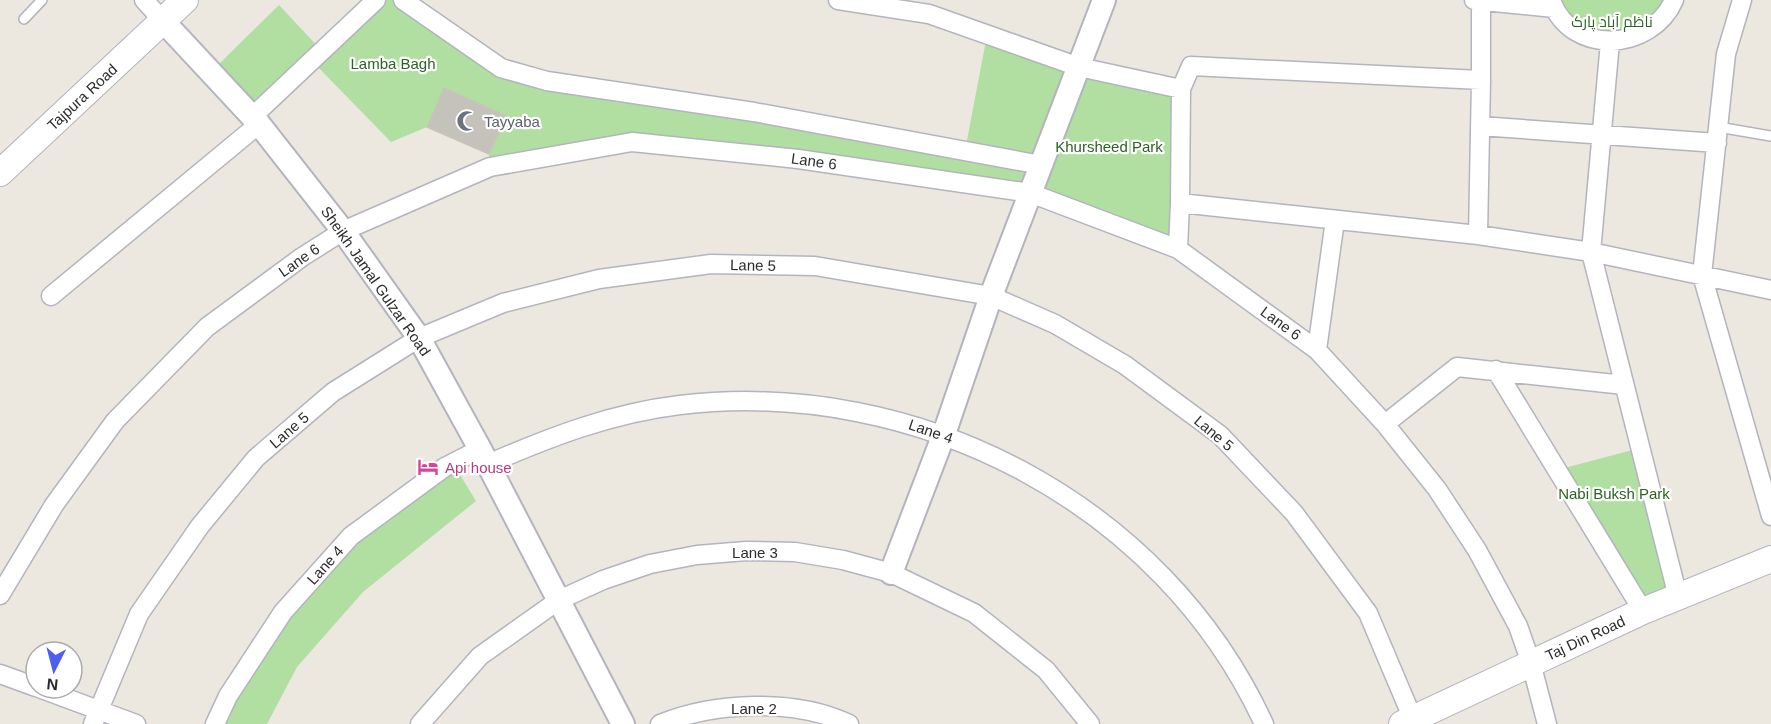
<svg xmlns="http://www.w3.org/2000/svg" width="1771" height="724" font-family="Helvetica,Cairo,sans-serif">
<style>
.green{fill:#b1dea1}
.building{fill:#c5c2bb;stroke:#c8c4b9;stroke-width:1.5}
.lines{fill:none;stroke-linecap:round;stroke-linejoin:round}
.service-casing{stroke:#b3b4be;stroke-width:12}
.minor-casing{stroke:#b3b4be;stroke-width:21}
.tertiary-casing{stroke:#b3b4be;stroke-width:26}
.secondary-casing{stroke:#b3b4be;stroke-width:28}
.service{stroke:#fff;stroke-width:9}
.minor{stroke:#fff;stroke-width:18}
.tertiary{stroke:#fff;stroke-width:22}
.secondary{stroke:#fff;stroke-width:26}
.labels{text-anchor:middle;dominant-baseline:central;stroke-width:4.5;stroke-linejoin:round;paint-order:stroke}
.park-label{font-size:15px;fill:#2a6420;stroke:#fff}
.street-label{font-size:15px;fill:#2c2c2c;stroke:#fff}
.worship-label{font-size:15px;fill:#5b616d;stroke:#fff;text-anchor:start}
.hotel-label{font-size:15px;fill:#b23c85;stroke:#fff;text-anchor:start}
</style>
<rect width="100%" height="100%" fill="#ece8e0"/>
<!-- green -->
<path class="green" d="M376,0H403L501,68L965,151L987,35L1181,89L1178,249L1030,193L632,142L490,167L489,154L506,116L444,88L427,127L391,142L312,61L260,109L218,65L279,5L322,51Z
M1551,0H1674L1653,29L1588,37Z
M1640,448L1678,597L1643,611L1557,470Z
M457,470L476,501L363,592L297,667L267,724H220L276,631L351,541Z"/>
<!-- building -->
<path class="building" d="M444,88L506,116L489,154L427,127Z"/>
<g class="lines">
<!-- service casing -->
<g class="service-casing">
<path id="service" d="M24,19L42,0
M1718,127L1771,136"/>
</g>
<!-- minor casing -->
<g class="minor-casing">
<path id="minor" d="M144,0L164,22
M403,0L501,68L547,81L754,112L1041,165
M838,0L929,14L1079,67L1181,89L1191,66L1481,80L1478,235
M1474,0L1554,8
M1551,0C1571,57 1652,51 1674,0
M1742,0L1726,54L1702,275L1771,516
M1610,42L1591,252L1678,597
M1481,80V0
M252,117L376,0
M1480,126L1717,143
M1180,203L1181,89
M1178,249L1180,203L1478,235L1591,252L1771,290
M51,296L259,124
M1317,350L1335,220
M1496,370L1643,611
M1385,424L1457,367L1624,385
M488,464C550,437 612,413 680,405C918,377 1163,504 1264,724
M0,595L54,505L115,421L207,327L302,257L343,231L490,167L632,142L798,159L1030,193L1178,249L1317,350L1385,424L1437,489L1477,550L1518,626L1531,663L1547,724
M0,674L36,687
M39,688L136,724
M93,724L139,614L200,526L256,458L333,392L419,338L503,303L599,279L711,264L815,266L991,296L1055,324L1125,365L1220,435L1294,513L1368,613L1415,724
M215,724L228,696L283,612L351,536L445,467L480,449
M420,724L480,656L559,600L603,580L650,564L697,555L746,551L795,552L843,560L891,573L974,613L1046,670L1090,724
M660,724C715,702 794,698 849,724"/>
</g>
<!-- tertiary casing -->
<g class="tertiary-casing">
<path id="tertiary" d="M164,22L259,124L343,231L419,338L480,449L623,724
M891,573L944,434L991,296L1104,0"/>
</g>
<!-- secondary casing -->
<g class="secondary-casing">
<path id="secondary" d="M0,173L185,0
M1402,724L1643,611L1771,559"/>
</g>
<!-- service -->
<use href="#service" class="service"/>
<!-- minor -->
<use href="#minor" class="minor"/>
<!-- tertiary -->
<use href="#tertiary" class="tertiary"/>
<!-- secondary -->
<use href="#secondary" class="secondary"/>
</g>
<!-- icons -->
<defs>
<g id="mosque-bare" transform="scale(1.62)"><path d="M3.5-4.9A6 6 0 1 0 3.5 4.9A5 5 0 1 1 3.5-4.9Z" fill="#6b7280" stroke="#fff" stroke-width="2.5" paint-order="stroke"/></g>
<g id="hotel-bare" transform="scale(1.62)"><path d="M-6-4.5h1.5V1H6V5H4.5V3h-9V5H-6ZM-4 0a1.8 1.8 0 1 1 3.6 0ZM.5 0V-2.5h3Q6-2.5 6 0Z" fill="#d1479c" stroke="#fff" stroke-width="2.5" paint-order="stroke"/></g>
</defs>
<g fill-rule="evenodd">
<use href="#mosque-bare" x="467" y="121"/>
<use href="#hotel-bare" x="428" y="467"/>
</g>
<g class="labels">
<!-- park labels -->
<g class="park-label">
<text x="1612" y="21">ناظم آباد پارک</text>
<text x="393" y="63">Lamba Bagh</text>
<text x="1109" y="146">Khursheed Park</text>
<text x="1614" y="493">Nabi Buksh Park</text>
</g>
<!-- street labels -->
<g class="street-label">
<text transform="translate(82 97) rotate(-43)">Tajpura Road</text>
<text transform="translate(814 161) rotate(8)">Lane 6</text>
<text transform="translate(299 260) rotate(-35)">Lane 6</text>
<text transform="translate(753 265) rotate(1)">Lane 5</text>
<text transform="translate(376 281) rotate(55)">Sheikh Jamal Gulzar Road</text>
<text transform="translate(1281 323) rotate(36)">Lane 6</text>
<text transform="translate(289 430) rotate(-41)">Lane 5</text>
<text transform="translate(931 431) rotate(19)">Lane 4</text>
<text transform="translate(1214 433) rotate(40)">Lane 5</text>
<text x="755" y="552">Lane 3</text>
<text transform="translate(325 565) rotate(-48)">Lane 4</text>
<text transform="translate(1585 638) rotate(-25)">Taj Din Road</text>
<text x="754" y="708">Lane 2</text>
</g>
<!-- worship labels -->
<g class="worship-label">
<text x="484" y="121">Tayyaba</text>
</g>
<!-- hotel labels -->
<g class="hotel-label">
<text x="445" y="467">Api house</text>
</g>
</g>
<!-- north arrow -->
<g transform="translate(54 670) rotate(186)"><circle r="28" fill="#ffffff" stroke="#ababab" stroke-width="1.5"/>
<path d="M0-4.5L10 22L0 15L-10 22Z" fill="#4d5fec"/>
<text y="-9" font-size="16" font-weight="bold" text-anchor="middle" fill="#2c2c2c">N</text>
</g>
</svg>
